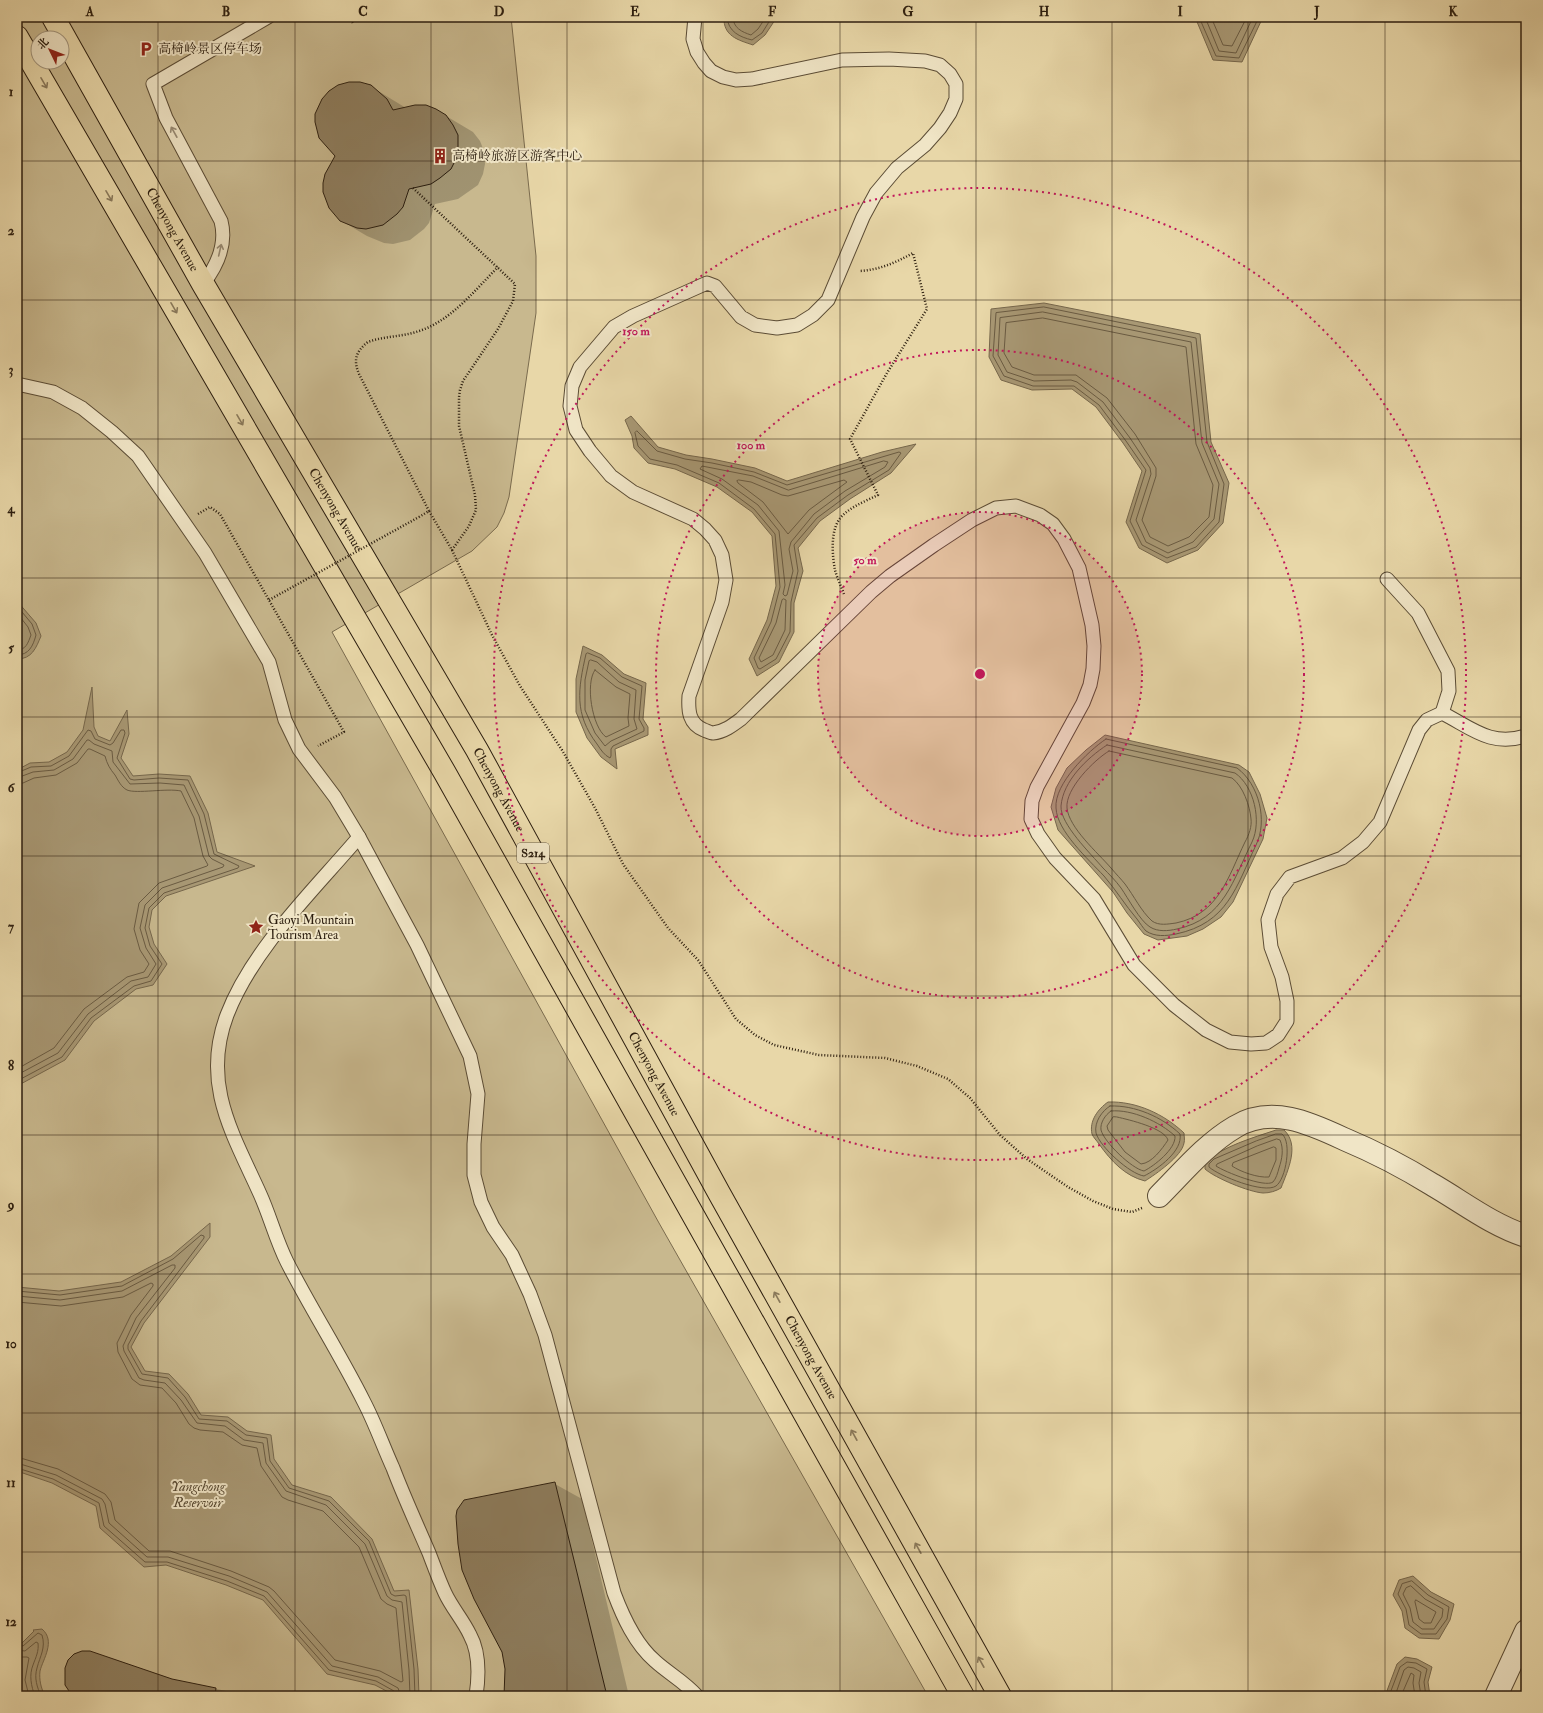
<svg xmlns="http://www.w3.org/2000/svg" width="1543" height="1713" font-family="'IM FELL Double Pica','Noto Serif SC',serif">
  <rect width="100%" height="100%" fill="#e8d7a8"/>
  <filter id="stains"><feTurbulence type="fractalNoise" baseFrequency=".005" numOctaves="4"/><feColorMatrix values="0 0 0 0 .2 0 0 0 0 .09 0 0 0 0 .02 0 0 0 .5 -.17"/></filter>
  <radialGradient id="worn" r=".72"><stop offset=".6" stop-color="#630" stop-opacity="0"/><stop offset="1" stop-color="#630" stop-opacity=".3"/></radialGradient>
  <path fill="#c8b88e" stroke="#7a6b4e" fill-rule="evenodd" d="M17,17H511L536,256V313L509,497L504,513L497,527L472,551L332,632L659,1223L928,1696H17ZM38,38H62V62H38Z"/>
  <g fill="#a89874" stroke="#76674c">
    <path d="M724,17H777L765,35L753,45C738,40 723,36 724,17Z"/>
    <path d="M1195,17H1263L1242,62L1213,60Z"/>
    <path d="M1044,303L1200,334L1211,442L1229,483L1223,523L1198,550L1167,563L1139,548L1126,522L1142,471L1123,443L1096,407L1072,389L1032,390L1001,380L989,357L991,309Z"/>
    <path d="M631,416L658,447L686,455L712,459L755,468L787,481L882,452L916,444L891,473L850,499L820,521L798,548L803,571L794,603V632L779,662L757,676L749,659L767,620L776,586L772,536L752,512L717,487L675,469L648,463L634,448L632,436L625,420Z"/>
    <path d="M17,601L36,623L41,636C36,648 32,659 17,659Z"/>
    <path d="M583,646L602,655L624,674L646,683L643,719L648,727V735L615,749L617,769L601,757L587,738L576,712V679Z"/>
    <path d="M92,687L94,727L98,736L110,741L127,710L129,734L121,758L133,776L159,774L190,776L208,813L217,852L255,866L166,896L152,910L149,927L154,944L167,964L153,985L136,989L94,1021L65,1060L17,1086V770L30,763L49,762L67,752L83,730Z"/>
    <path d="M1105,735L1239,765L1249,772L1260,794L1267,818L1263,839L1233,902L1221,917L1203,929L1187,936L1158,940L1144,934L1127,913L1113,892L1058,830L1051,807L1056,788L1067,768L1086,750Z"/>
    <path d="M1108,1102C1136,1101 1164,1114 1184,1133C1184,1136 1185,1140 1184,1143C1182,1156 1156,1174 1145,1181C1125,1176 1111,1161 1099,1144C1097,1141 1093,1137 1092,1134C1089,1121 1098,1109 1108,1102Z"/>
    <path d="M1276,1130H1284C1300,1145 1288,1170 1281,1188C1276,1191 1270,1193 1263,1193C1249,1192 1215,1178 1205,1169V1162C1224,1146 1252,1138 1276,1130Z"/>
    <path d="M210,1223V1237L144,1323L131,1347L145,1371L169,1374L188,1394L201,1415L228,1417L247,1431L271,1435L274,1459L292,1485L331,1497L372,1539L394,1591L409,1590L418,1669L419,1696H396L375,1685L327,1674L263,1600L226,1585L166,1565L144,1567L100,1528L96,1506L52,1483L17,1471V1287L59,1291L121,1282L171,1256Z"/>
    <path d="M1413,1576L1431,1592L1454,1604L1450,1620L1439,1639L1419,1638L1405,1628L1402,1611L1393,1595L1399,1580Z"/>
    <path d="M42,1629C56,1641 43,1659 40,1671C39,1680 41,1688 45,1696H17V1641L18,1639L22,1643L34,1631L33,1630Z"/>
    <path d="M1405,1657L1417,1659L1432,1667L1428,1682L1430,1696H1385L1397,1664Z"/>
  </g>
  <g fill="#0003">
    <path d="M370,86L406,108L436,110L473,132L480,141L484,151L485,164L483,174L478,185L458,199L435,204L429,223L424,229L410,240L393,244L384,243L367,236L340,220L334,214L326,200L324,183Z"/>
    <path d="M555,1484L582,1499L629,1696H503L505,1689L506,1669L465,1501Z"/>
    <path d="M172,1680L251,1696H77Z"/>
  </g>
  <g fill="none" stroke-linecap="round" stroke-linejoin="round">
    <g stroke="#6a5b42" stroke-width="1">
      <path d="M727,17C728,32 740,37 752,40L762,33L772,17"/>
      <path d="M733,17C733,28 742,32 751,35L758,29L766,17"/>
      <path d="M1199,17L1216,56L1239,58L1259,17"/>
      <path d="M1205,17L1219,51L1236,53L1253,17"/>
      <path d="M1211,17L1223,45L1232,46L1247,17"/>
      <path d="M1044,307L1196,338L1207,442L1224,484L1219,522L1196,547L1167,558L1142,545L1130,521L1146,470L1126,441L1099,405L1074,386H1033L1004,376L993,356L996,313Z"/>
      <path d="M1043,312L1191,342L1202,443L1219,484L1214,519L1193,542L1168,553L1146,542L1136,520L1151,474L1150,468L1130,438L1103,402L1077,382L1071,380L1034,381L1007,372L998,355L1000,318Z"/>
      <path d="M1043,318L1186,347L1196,444L1213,485L1209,517L1189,537L1168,546L1150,537L1142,520L1156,476V468L1135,434L1107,398L1076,375H1034L1012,367L1004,353L1006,323Z"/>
      <path d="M637,431L657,451L685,459L712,463L754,472L787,485L899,452L901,453L889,470L848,495L817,518L794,545L798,571L791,602L790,632L776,659L760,669L758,668L754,658L771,622L780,587L775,534L754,509L719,483L677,465L650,459L638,446L635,433Z"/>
      <path d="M884,461L888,462L885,467L845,491L814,514L791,542L789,549L793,571L787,595L785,596L783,594L785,585L779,531L758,505L722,479L700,469L702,466L753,476L788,490Z"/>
      <path d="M739,480L751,482L782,495L788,496L844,480L847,482L809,510L788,534L763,502L738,483L737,481Z"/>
      <path d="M784,599L786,600L785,630L773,655L761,662L759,658L776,623L782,600Z"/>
      <path d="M17,606L32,624L36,635C33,646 29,655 17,655"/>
      <path d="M17,613L28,627L31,635C28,643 26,650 17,650"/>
      <path d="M588,653L600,658L622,677L642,686L639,719L644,728V731L613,746L611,749V756L610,758C604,755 601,750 597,744C574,714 578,689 586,654Z"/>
      <path d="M591,660L597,662L619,682L636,690L634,719L637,729L611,741L605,746L595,733L585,710V680L589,661Z"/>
      <path d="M595,670L616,687L630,694L628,718L629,726L606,737C592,727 585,683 595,670Z"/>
      <path d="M1106,739L1237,768C1259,784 1268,821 1256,845C1236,887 1228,923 1176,934C1166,936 1155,937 1146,931C1143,928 1140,923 1137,919C1125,905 1116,890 1104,876C1088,859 1057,831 1056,808C1054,784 1088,751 1106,739Z"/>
      <path d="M1107,745L1235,773C1254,786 1262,821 1252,842C1233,880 1224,919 1177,929C1168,931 1158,932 1150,927C1140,921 1128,898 1121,888C1116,881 1109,874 1103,868C1091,854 1060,824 1061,806C1063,781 1087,758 1107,745Z"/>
      <path d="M1109,751L1232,778C1243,786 1250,806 1251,819C1252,826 1249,835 1245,842C1228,877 1219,914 1176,923C1168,924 1159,926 1152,921C1141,911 1134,896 1125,884C1121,879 1116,874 1111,868C1098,853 1069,828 1067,808C1065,789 1094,760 1109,751Z"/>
      <path d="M17,773L31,767L51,766L69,756L88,730L91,731L95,739L110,745L113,743L121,730H124L125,733L117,758L130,779L134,780L159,778L188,780L204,814L214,854L239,866L238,868L164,893L149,908L145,928L150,946L162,964L151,981L134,986L91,1018L62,1057L17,1081"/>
      <path d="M17,778L33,772L54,770L73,759L87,740H89L94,744L112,751L113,762L130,784L160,783L184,785L199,816L209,856L212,859L224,865L223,867L162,888L145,905L140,928L146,948L156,964L148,977L131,981L88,1014L58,1053L17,1075"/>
      <path d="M17,784L23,783L34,778L56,775L77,763L88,749H90L105,756C107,764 110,769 115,775C118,780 121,787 127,790C136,794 167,788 181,791L194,818L203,856L208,865L207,866L159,883L139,903L134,929L140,950L149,964L144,972L127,977L84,1009L54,1048L17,1069"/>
      <path d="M1110,1106C1135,1105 1162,1117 1180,1134C1183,1151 1158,1169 1144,1176C1130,1174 1100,1147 1096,1133C1094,1122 1102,1111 1110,1106Z"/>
      <path d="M1111,1111C1132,1109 1160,1122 1175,1136C1176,1149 1154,1166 1144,1171C1132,1169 1104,1142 1101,1130C1100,1123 1105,1115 1111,1111Z"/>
      <path d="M1117,1117C1130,1120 1164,1128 1168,1140C1162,1149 1152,1163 1141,1164L1125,1152L1108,1130L1107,1126L1113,1117Z"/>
      <path d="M1276,1134H1282C1292,1142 1286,1179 1276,1186C1264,1194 1219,1176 1209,1167V1164L1214,1159L1256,1141Z"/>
      <path d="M1277,1139L1280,1140C1284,1149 1282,1159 1279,1168C1278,1172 1276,1179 1273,1182C1265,1188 1225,1172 1216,1166L1217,1164L1257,1146Z"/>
      <path d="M1274,1147L1276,1148V1160L1269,1177C1258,1178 1241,1172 1232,1166L1233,1163Z"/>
      <path d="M17,1291L60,1295L122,1286L173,1259L201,1235L204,1236V1238L141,1321L128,1345V1349L142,1374L168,1378L185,1397L199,1419L227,1421L246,1435L267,1438L270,1461L289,1488L329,1501L369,1541L391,1594L395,1596L404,1595L406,1596L414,1669L415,1696"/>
      <path d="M17,1296L60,1300L122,1291L172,1265H175V1268L136,1318L123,1346L124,1351L139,1378L144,1380L165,1383L181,1400L197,1423L225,1426L244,1440L263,1443L266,1463L286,1491L326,1505L365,1544L387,1596L392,1600L402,1602L409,1670L410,1696"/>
      <path d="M17,1302L61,1306L123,1297L151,1283L153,1284V1286L131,1315L117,1343L118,1352L132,1379L140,1385L162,1388L176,1403L189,1424L194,1428L200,1430L223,1432L242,1445L257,1448L261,1466L282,1497L288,1500L323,1511L359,1547L381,1599L387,1604L396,1608L403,1681L401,1682L380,1671L335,1660L274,1591L269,1587L231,1571L170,1551H149L115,1520L111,1502L105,1494L58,1469L17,1457"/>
      <path d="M17,1463L56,1475L102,1499L105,1504L109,1523L147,1557H168L229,1576L267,1592L332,1666L378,1677L398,1688L401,1696"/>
      <path d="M17,1468L53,1479L99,1503L104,1526L145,1562H167L227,1581L264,1596L329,1670L376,1681L394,1691L396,1696"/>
      <path d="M1412,1581L1428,1595L1449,1607L1447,1619L1436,1634H1421L1409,1625L1406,1609L1398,1594L1402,1584Z"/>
      <path d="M1411,1586L1425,1599L1443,1609L1442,1617L1434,1629H1422L1413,1622L1410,1608L1403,1594L1406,1588Z"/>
      <path d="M1416,1600L1436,1612L1431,1623H1424L1419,1619L1415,1602Z"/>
      <path d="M17,1644L23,1646L38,1633L42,1635C46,1648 40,1656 37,1668C34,1678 37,1687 41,1696"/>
      <path d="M17,1650L25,1651L36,1642L38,1643C39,1651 36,1657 33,1665C29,1675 31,1686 35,1696"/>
      <path d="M17,1657H27L29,1658L25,1680L29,1696"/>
      <path d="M1389,1696L1400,1667L1407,1662L1416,1663L1427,1669L1424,1682L1426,1696"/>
      <path d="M1395,1696L1404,1670L1408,1667L1414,1668L1421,1672L1419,1683L1421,1696"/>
      <path d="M1401,1696L1411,1673L1414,1675L1413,1683L1415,1696"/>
    </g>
  </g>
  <g fill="#8e7e5f" stroke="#2c1e0f">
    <path d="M349,82H360L371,85L387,99L393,110L415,105H426L436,109L446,115L453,125L458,135V148L456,159L451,169L440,178L431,184L409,189L403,207L397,214L383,225L366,229L357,228L340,221L329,208L323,192V183L325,174L335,156L319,138L315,122V114L322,99L329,91L338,85Z"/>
    <path d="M555,1482L607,1696H504L505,1669L502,1652L474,1599L462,1570L458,1544L456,1516L457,1510L464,1500Z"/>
    <path d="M82,1651H90L172,1679L216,1688L215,1696H74L69,1691L65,1685V1668L68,1660L74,1654Z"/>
  </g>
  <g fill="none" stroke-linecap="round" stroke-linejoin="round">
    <g stroke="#5b4c35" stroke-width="15">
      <g id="service">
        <path d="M695,17L693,39L697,52L704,63L711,71L723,77L736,80L752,79L842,60L889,59L925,61L940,65L950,74L956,84V99L950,113L940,128L925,145L897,168L876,193L863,217L828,300L813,315L797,325L777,328L755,325L741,317L715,286L707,283L633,316L614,327L580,367L572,386L570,406L576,430L590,451L611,476L633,492L693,519L705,529L715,540L722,555L726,580L722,602L689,696C688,711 689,724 704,730C707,731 711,733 713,733C724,732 733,725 741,719L871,592L890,576L934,545L972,520L996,508L1016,506L1040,515L1053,524L1064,539L1079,568L1092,625L1094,646L1093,669L1090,685L1083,703L1037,787L1032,801L1031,819L1038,834L1055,858L1094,899L1134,965L1174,1005L1206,1030L1230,1042L1251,1044L1266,1043L1278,1035L1287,1021V1001L1282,977L1271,947L1268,920L1277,894L1290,877L1342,858L1363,842L1380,822L1419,730L1427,720L1442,713C1472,728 1490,747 1526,736"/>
        <path d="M203,284C217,266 227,244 221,221L166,118L153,84L268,17"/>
        <path d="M17,384L53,392L82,408L112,432L138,456L205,553L269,662L285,720L299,749L335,797L359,837L417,945L470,1056L478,1094L474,1144V1175L481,1202L493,1227L512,1255L530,1294L545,1335L614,1593C623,1617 635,1644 655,1661C668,1673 685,1682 697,1696"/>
        <path d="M1387,579L1418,613L1448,671L1449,691L1442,713"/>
        <path d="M359,837C313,891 253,948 227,1015C201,1084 233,1134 260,1194C270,1216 276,1240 287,1262C311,1309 340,1354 364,1402C375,1423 383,1446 393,1468C404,1497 417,1525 429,1553C434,1566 439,1580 445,1593C452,1608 463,1620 470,1635C480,1653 479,1676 476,1696"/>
      </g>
    </g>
    <g stroke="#5b4c35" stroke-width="24">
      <g id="minor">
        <path d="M1159,1196C1182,1173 1206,1144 1235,1127C1271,1105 1310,1123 1344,1139C1375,1152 1404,1167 1433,1185C1464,1203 1492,1225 1526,1236"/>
        <path d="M1496,1696L1526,1631"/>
      </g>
    </g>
    <g stroke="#2c1e0f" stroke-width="24">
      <g id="trunk">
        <path id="s1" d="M53,17L203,284L477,750L719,1193L1000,1696"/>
        <path d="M17,37L445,773L963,1696"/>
      </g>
    </g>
    <g stroke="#2c1e0f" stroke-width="2.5" stroke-dasharray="1 2" stroke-linecap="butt">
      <path d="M349,17L353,23"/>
      <path d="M413,188L515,284L513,301L498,329L463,381L460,390L459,397V426L475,495L476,510L469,526L452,550L429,511L419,517"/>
      <path d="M429,511L359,374C353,360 356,351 368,342C384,336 402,337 419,331C451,321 475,290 498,267"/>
      <path d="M198,514L210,507L220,514L344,732L318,746"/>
      <path d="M452,550L492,635L520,686L562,750L595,808L623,864L668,928L698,960L736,1019L755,1035L774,1045L819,1055L885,1058L917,1066L948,1079L970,1098L1000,1135L1027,1159L1068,1187L1093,1201L1113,1209L1132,1212L1142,1208"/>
      <path d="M844,594C841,586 837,578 835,570C832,554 830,528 842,516C852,506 866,501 878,495L850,439L887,373L927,309L913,253C895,263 879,270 859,271"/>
      <path d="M17,1568L21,1577L17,1580"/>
    </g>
    <use href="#service" stroke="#f0e5c6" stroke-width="13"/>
    <use href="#minor" stroke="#f0e5c6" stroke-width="22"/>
    <use href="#trunk" stroke="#e8d7a8" stroke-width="22"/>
    <path stroke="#2c1e0f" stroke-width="2.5" stroke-dasharray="1 2" stroke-linecap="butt" d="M269,600L419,517"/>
  </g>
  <defs><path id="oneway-shaft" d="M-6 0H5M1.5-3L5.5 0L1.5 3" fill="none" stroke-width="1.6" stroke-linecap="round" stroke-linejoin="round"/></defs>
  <g stroke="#8a7a5c">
    <use href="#oneway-shaft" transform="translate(44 83) rotate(60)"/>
    <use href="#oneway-shaft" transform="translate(109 196) rotate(60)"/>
    <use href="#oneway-shaft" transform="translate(174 308) rotate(60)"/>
    <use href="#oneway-shaft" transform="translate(240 420) rotate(60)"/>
    <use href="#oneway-shaft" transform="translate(777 1297) rotate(-119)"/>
    <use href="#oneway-shaft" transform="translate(854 1435) rotate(-119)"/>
    <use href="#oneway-shaft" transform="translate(918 1548) rotate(-119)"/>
    <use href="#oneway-shaft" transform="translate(981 1662) rotate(-119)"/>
  </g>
  <g stroke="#988b74">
    <use href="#oneway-shaft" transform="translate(174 132) rotate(-119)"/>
    <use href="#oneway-shaft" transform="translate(220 250) rotate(-77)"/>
  </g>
  <path fill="none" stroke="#2c1e0f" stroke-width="1" stroke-opacity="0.55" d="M158,17V1696M295,17V1696M431,17V1696M567,17V1696M703,17V1696M840,17V1696M976,17V1696M1112,17V1696M1248,17V1696M1385,17V1696M17,161H1526M17,300H1526M17,439H1526M17,578H1526M17,717H1526M17,856H1526M17,996H1526M17,1135H1526M17,1274H1526M17,1413H1526M17,1552H1526"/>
  <circle cx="980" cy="674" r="162" fill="#c2185b" fill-opacity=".12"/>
  <g fill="none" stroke="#c2185b" stroke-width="2" stroke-dasharray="2 4">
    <circle cx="980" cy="674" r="162"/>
    <circle cx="980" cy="674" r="324"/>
    <circle cx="980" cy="674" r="486"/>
  </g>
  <defs>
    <g id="parking-bare" transform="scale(1.2)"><path d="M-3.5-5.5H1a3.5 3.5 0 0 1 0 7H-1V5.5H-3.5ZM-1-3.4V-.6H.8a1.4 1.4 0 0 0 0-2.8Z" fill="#8f2418" stroke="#f0e5c6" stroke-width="2.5" paint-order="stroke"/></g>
    <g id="building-bare" transform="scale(1.2)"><path d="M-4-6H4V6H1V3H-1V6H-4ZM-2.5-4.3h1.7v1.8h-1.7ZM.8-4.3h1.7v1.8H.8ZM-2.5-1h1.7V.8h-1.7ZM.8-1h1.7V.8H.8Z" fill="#8f2418" stroke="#f0e5c6" stroke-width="2.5" paint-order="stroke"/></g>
    <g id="sight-bare" transform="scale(1.2)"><path d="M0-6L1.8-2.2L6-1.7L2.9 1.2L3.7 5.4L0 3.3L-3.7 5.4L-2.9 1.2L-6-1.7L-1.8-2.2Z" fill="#8f2418" stroke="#f0e5c6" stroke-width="2.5" paint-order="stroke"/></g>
  </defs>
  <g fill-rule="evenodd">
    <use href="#parking-bare" x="146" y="49"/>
    <use href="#building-bare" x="440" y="156"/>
    <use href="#sight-bare" x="256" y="927"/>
  </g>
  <g text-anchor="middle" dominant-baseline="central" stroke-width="4" stroke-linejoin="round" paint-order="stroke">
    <rect fill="#f0e5c6" stroke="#675a46" stroke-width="1" x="517" y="843" width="32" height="20" rx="3"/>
    <g font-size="12" font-weight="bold" fill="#2c1e0f">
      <text x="533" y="853">S214</text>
    </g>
    <g font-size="13" fill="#2c1e0f" stroke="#f0e5c6" text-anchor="start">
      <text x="158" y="49">高椅岭景区停车场</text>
      <text x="452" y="156">高椅岭旅游区游客中心</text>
      <text x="268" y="920">Gaoyi Mountain<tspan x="268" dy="15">Tourism Area</tspan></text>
    </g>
    <g font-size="13" fill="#2c1e0f" stroke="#f0e5c6">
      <text stroke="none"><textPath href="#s1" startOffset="244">Chenyong Avenue</textPath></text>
      <text stroke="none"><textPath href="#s1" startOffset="568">Chenyong Avenue</textPath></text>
      <text stroke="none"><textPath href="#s1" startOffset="892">Chenyong Avenue</textPath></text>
      <text stroke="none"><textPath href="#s1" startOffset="1216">Chenyong Avenue</textPath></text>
      <text stroke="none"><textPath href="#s1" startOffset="1540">Chenyong Avenue</textPath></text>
    </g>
    <g font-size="14" font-style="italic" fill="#574932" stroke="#f0e5c6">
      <text x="198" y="1486">Yangchong<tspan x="198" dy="16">Reservoir</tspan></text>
    </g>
  </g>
  <circle cx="980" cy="674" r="6" fill="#c2185b" stroke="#f0e5c6" stroke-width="2"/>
  <g font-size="12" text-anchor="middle" font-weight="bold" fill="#c2185b" stroke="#f0e5c6" stroke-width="4" stroke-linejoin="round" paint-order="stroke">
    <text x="636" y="335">150 m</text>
    <text x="751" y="449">100 m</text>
    <text x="865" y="564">50 m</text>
  </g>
  <rect width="1543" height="1713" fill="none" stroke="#e8d7a8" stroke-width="44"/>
  <g transform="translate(50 50) rotate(313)"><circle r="19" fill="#f0e5c6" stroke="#a2957d"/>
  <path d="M0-3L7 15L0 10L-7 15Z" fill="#8f2418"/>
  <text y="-6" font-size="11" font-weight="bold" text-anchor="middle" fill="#2c1e0f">北</text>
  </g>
  <rect x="22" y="22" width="1499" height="1669" fill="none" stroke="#2c1e0f" stroke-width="1.5"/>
  <g font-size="13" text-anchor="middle" font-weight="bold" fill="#2c1e0f">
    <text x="90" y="16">A</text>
    <text x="226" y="16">B</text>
    <text x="363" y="16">C</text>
    <text x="499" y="16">D</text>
    <text x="635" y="16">E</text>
    <text x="772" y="16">F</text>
    <text x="908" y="16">G</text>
    <text x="1044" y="16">H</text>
    <text x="1180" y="16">I</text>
    <text x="1317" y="16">J</text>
    <text x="1453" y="16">K</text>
    <text x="11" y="96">1</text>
    <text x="11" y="235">2</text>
    <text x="11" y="374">3</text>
    <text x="11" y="513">4</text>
    <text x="11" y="652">5</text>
    <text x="11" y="792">6</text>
    <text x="11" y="931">7</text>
    <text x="11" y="1070">8</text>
    <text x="11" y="1209">9</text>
    <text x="11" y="1348">10</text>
    <text x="11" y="1487">11</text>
    <text x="11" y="1626">12</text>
  </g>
  <rect width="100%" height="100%" filter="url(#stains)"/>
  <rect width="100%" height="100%" fill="url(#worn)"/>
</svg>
